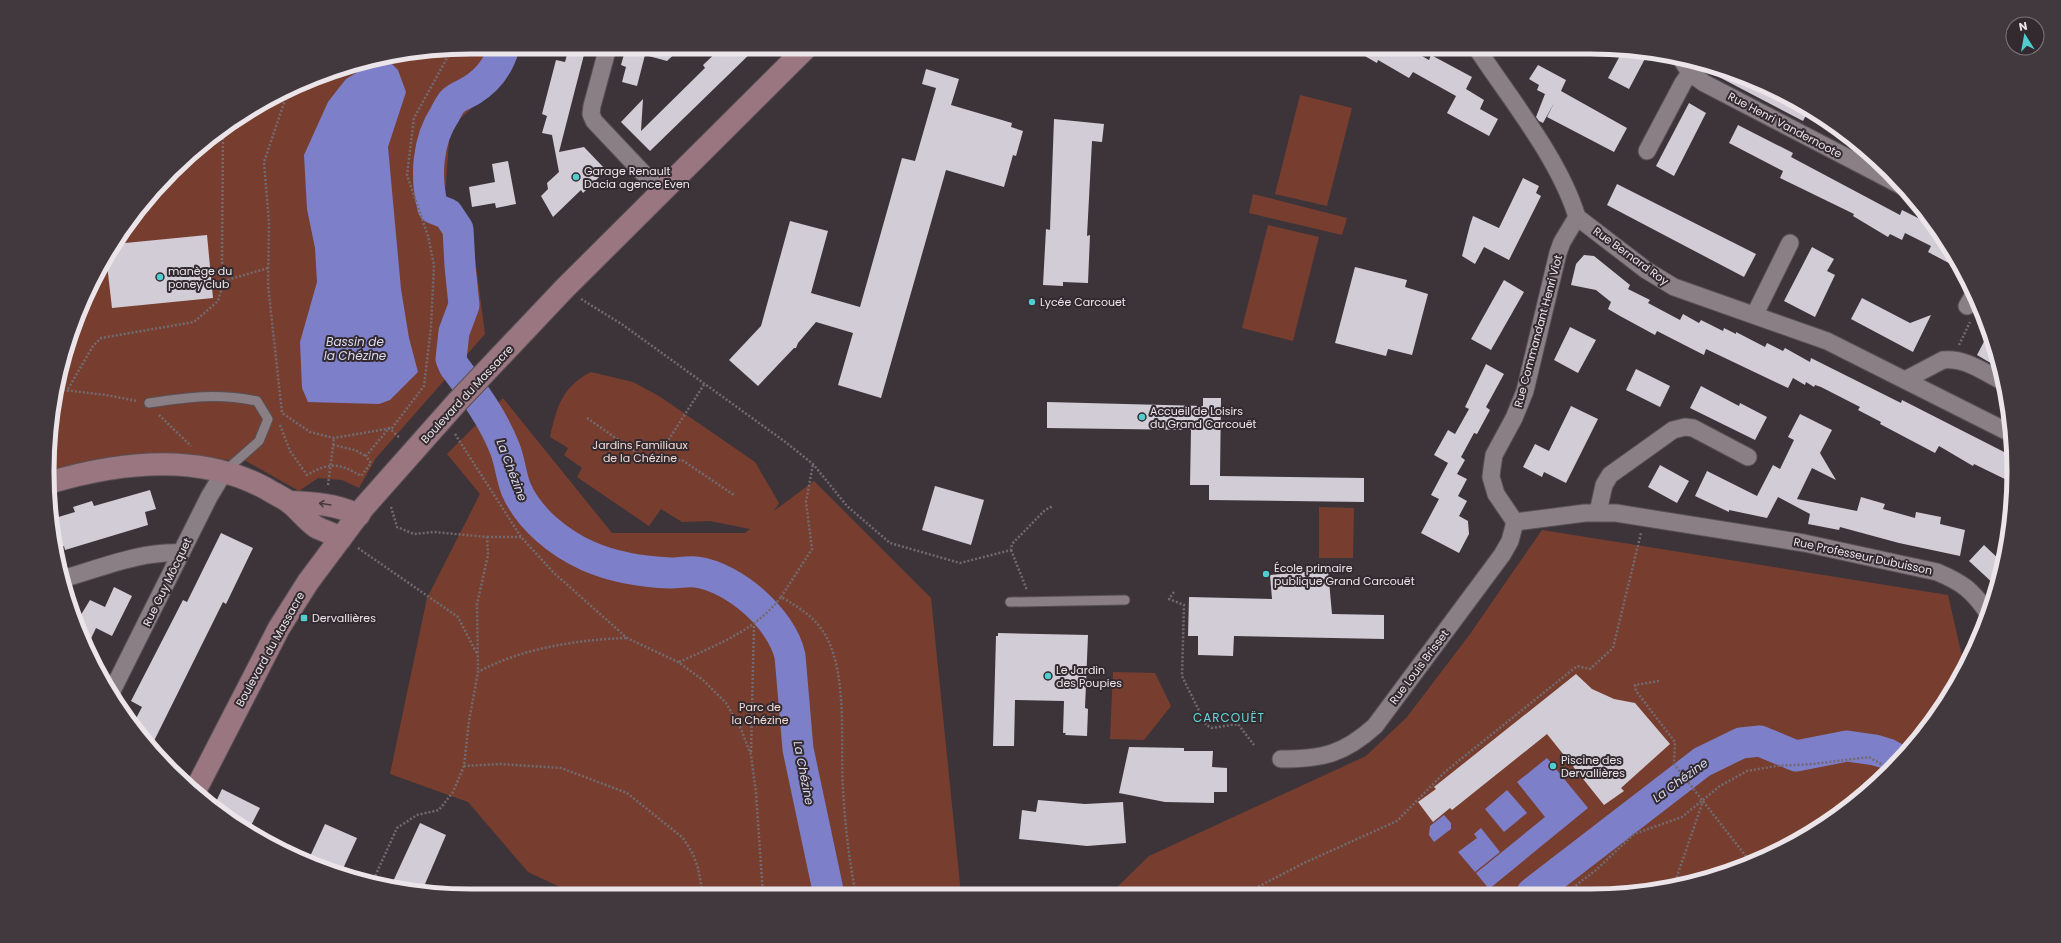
<svg xmlns="http://www.w3.org/2000/svg" width="2061" height="943" font-family="Poppins,sans-serif">
  <rect width="100%" height="100%" fill="#3d343a"/>
  <g fill="#773e2f">
    <path d="M471,47H514L507,76L450,128L445,195L471,227L485,334L376,458L359,488L342,480L318,478L299,491L246,461L147,455L47,471L55,389L70,335L104,259L152,192L192,152L259,104L335,70L389,55Z"/>
    <path d="M1300,95L1352,108L1327,206L1275,194Z"/>
    <path d="M1253,194L1347,218L1342,235L1249,213Z"/>
    <path d="M1268,225L1319,237L1293,341L1242,328Z"/>
    <path d="M591,372L633,382L659,396L755,462L779,503L774,511L814,481L931,598L961,894L579,896L528,872L468,802L390,774L427,598L480,494L447,454L503,398L612,533H745L750,529L710,521L682,522L661,509L649,526L577,477L582,468L564,455L568,448L550,437C557,406 562,387 591,372Z"/>
    <path d="M1319,507L1354,508L1353,558H1319Z"/>
    <path d="M1542,530L1948,595L1964,665L1926,730L1848,808L1752,864L1645,892L1110,894L1149,856L1366,756L1407,717L1470,634Z"/>
    <path d="M1113,672L1155,673L1171,706L1144,740L1110,739Z"/>
  </g>
  <g fill="#7e7fc9">
    <path d="M384,56L398,70L406,92L388,147L401,289L409,338L418,372L390,400L379,404L308,402L302,388L300,342L317,282L315,248L307,209L304,155L328,102L338,89L346,79L371,64L372,60Z"/>
    <path d="M1547,758L1588,808L1489,889L1476,873L1545,817L1517,782Z"/>
    <path d="M1507,790L1527,813L1504,832L1485,809Z"/>
    <path d="M1444,815L1451,823V829L1434,842L1429,835L1430,826Z"/>
    <path d="M1481,828L1500,852L1475,872L1458,852L1477,838L1474,834Z"/>
  </g>
  <g fill="none" stroke-linecap="round" stroke-linejoin="round">
    <g stroke="#7e7fc9" stroke-width="31">
      <path d="M504,47C499,65 488,80 472,90C466,94 458,96 453,101C450,104 447,110 445,114C427,141 425,177 433,208L448,214L458,229L460,266L464,305L454,332L451,359L454,366C474,393 493,418 505,449C510,462 511,476 516,489C529,519 559,543 588,556C613,567 645,572 671,573C679,573 687,571 696,572C734,577 782,619 790,656L798,749L829,895"/>
      <path d="M1532,893L1702,762L1741,743L1760,741L1796,756L1847,746L1875,750L1888,754L1897,759"/>
    </g>
  </g>
  <g fill="#d2ccd7">
    <path d="M569,47H586L559,152L584,147L606,170L583,193L581,190L553,217L541,196L548,189L547,183L559,172L552,135L542,133L547,116L542,114L556,60L565,62Z"/>
    <path d="M626,47H682L667,61L645,55L637,86L622,82L626,67L621,65Z"/>
    <path d="M722,47H757L650,151L621,122L643,99L641,131L705,68L703,65Z"/>
    <path d="M1349,47H1406L1429,60L1431,55L1472,77L1466,89L1484,100L1480,109L1498,119L1489,136L1447,113L1456,96L1413,72L1409,78L1378,60L1377,63Z"/>
    <path d="M1623,50L1648,53L1629,89L1608,78Z"/>
    <path d="M1538,65L1566,80L1561,91L1627,128L1614,152L1547,117L1554,103L1543,123L1539,121L1536,117L1545,94L1537,90L1539,85L1529,79Z"/>
    <path d="M926,69L959,79L951,105L1012,123L1011,127L1023,131L1016,156L1013,155L1004,187L946,170L881,398L838,385L853,333L816,322L798,343L796,348H794L758,386L729,360L761,326L790,221L828,231L811,293L860,307L902,158L915,161L936,88L922,84Z"/>
    <path d="M1719,69L1752,79L1809,110L1803,121L1717,76Z"/>
    <path d="M1689,103L1706,113L1674,176L1656,166Z"/>
    <path d="M1054,119L1104,124L1102,142L1092,141L1087,236L1090,235L1088,283L1063,282V286L1043,285L1046,229L1050,230Z"/>
    <path d="M1738,125L1793,153L1791,157L1900,215L1902,210L1936,227L1942,235L1960,269L1928,252L1931,246L1905,233L1902,240L1890,234L1888,237L1853,216L1854,214L1780,178L1783,171L1729,143Z"/>
    <path d="M508,161L516,204L496,208L495,203L472,207L469,187L495,182L492,164Z"/>
    <path d="M1523,178L1539,186L1536,193L1541,196L1509,260L1484,247L1475,264L1462,256L1470,225L1473,216L1499,228Z"/>
    <path d="M1617,184L1756,254L1744,277L1607,205Z"/>
    <path d="M207,235L213,298L112,308L106,256L115,244Z"/>
    <path d="M1812,247L1834,259L1827,271L1835,275L1815,317L1784,301Z"/>
    <path d="M1584,255L1594,256L1630,285L1628,289L1650,300L1648,303L1680,320L1683,314L1699,323L1701,320L1723,331L1724,328L1736,334V332L1765,347L1767,343L1783,351L1785,348L1810,362L1811,358L1901,403L1902,400L2012,456L2013,483L1974,464L1973,466L1939,446L1935,453L1880,424L1881,422L1858,410L1860,407L1821,387L1815,385L1814,387L1806,382L1805,385L1793,378L1788,388L1706,349L1704,355L1657,331L1655,335L1620,316L1608,309L1611,302L1596,290L1571,285L1576,264Z"/>
    <path d="M1355,267L1407,280L1405,287L1428,294L1412,355L1388,349L1386,356L1335,343Z"/>
    <path d="M1504,280L1524,292L1491,350L1471,339Z"/>
    <path d="M1862,298L1910,323L1931,315L1913,352L1851,319Z"/>
    <path d="M1570,327L1596,340L1578,373L1554,360Z"/>
    <path d="M1989,332L1994,349L1999,368L1977,355Z"/>
    <path d="M1486,364L1504,374L1486,407L1490,410L1477,434L1474,433L1461,457L1465,460L1457,474L1467,479L1458,496L1467,501L1459,516L1468,521L1469,534L1459,553L1421,533L1439,499L1431,495L1448,463L1434,455L1448,430L1455,434L1469,409L1465,407Z"/>
    <path d="M1636,369L1670,386L1660,407L1626,390Z"/>
    <path d="M1701,386L1739,406L1740,403L1767,417L1755,440L1690,408Z"/>
    <path d="M1203,398H1221L1220,476L1364,478V502L1209,500V485H1190L1191,430L1047,428V402L1203,406Z"/>
    <path d="M1571,406L1598,419L1566,483L1544,472L1542,477L1523,467L1535,444L1549,451Z"/>
    <path d="M1800,414L1832,430L1820,453L1836,480L1812,468L1797,499L1857,511L1861,497L1885,504L1883,509L1915,518L1916,512L1941,517L1940,524L1965,530L1960,556L1899,543L1840,527L1839,530L1808,524L1810,514L1778,497L1767,518L1729,510V512L1695,496L1707,471L1757,496L1773,465L1780,469L1794,440L1788,437Z"/>
    <path d="M1660,465L1689,481L1677,503L1648,487Z"/>
    <path d="M935,486L984,500L971,545L922,530Z"/>
    <path d="M150,490L156,509L145,512L148,525L65,550L64,546L55,549L53,533L59,532L55,518L75,512L73,507L92,501L94,506Z"/>
    <path d="M221,533L253,548L226,604L223,602L150,749L133,724L142,707L131,701L183,600L187,602Z"/>
    <path d="M1984,545L2003,563L1996,586L1969,561Z"/>
    <path d="M1328,570L1332,614L1384,615V639L1234,636L1233,656L1198,655V636H1188L1189,597L1272,599L1270,575Z"/>
    <path d="M114,587L132,596L112,636L96,628L87,647L76,623L90,600L105,607Z"/>
    <path d="M998,633L1088,635L1085,708L1088,709L1087,736L1065,735L1066,733H1063L1064,701L1015,700L1014,746H993L996,636H998Z"/>
    <path d="M1576,674L1592,689L1614,699L1635,703L1670,744L1621,788L1624,791L1604,805L1547,734L1452,810L1450,808L1433,822L1418,802L1436,789L1434,787Z"/>
    <path d="M1129,747L1184,748V751H1213L1212,767L1227,768V792H1214V803L1165,802L1119,793Z"/>
    <path d="M222,789L260,808L248,831L214,806Z"/>
    <path d="M1038,800L1085,804L1123,802L1126,843L1087,846L1019,839L1022,810L1036,812Z"/>
    <path d="M420,823L446,835L422,891L390,888Z"/>
    <path d="M325,824L357,838L341,873L307,863Z"/>
  </g>
  <g fill="none" stroke-linecap="round" stroke-linejoin="round">
    <g stroke="#585055" stroke-width="11">
      <g id="lane">
        <path d="M149,403C189,397 217,393 257,401L268,419L259,441L225,471"/>
        <path d="M1010,602L1125,600"/>
      </g>
    </g>
    <g stroke="#585055" stroke-width="19">
      <g id="street">
        <path d="M608,47L592,106L591,114L594,121L661,192"/>
        <path d="M1476,47C1510,99 1559,158 1577,217L1562,242L1558,253L1525,391L1514,418L1494,455L1492,468L1491,477L1496,494L1515,522L1585,513H1616L1804,543L1937,572C1963,583 1972,590 1988,613"/>
        <path d="M1680,57L1690,73L1704,83L1902,186"/>
        <path d="M1647,151L1683,83L1690,73"/>
        <path d="M1577,217L1646,270L1674,287L1827,341L2010,433"/>
        <path d="M1967,306L1974,294"/>
        <path d="M1755,314L1790,243"/>
        <path d="M1905,380L1943,360C1965,357 1985,373 2004,382"/>
        <path d="M1598,512L1604,485L1610,475L1673,430L1685,427L1693,428L1748,457"/>
        <path d="M62,579C101,568 140,551 181,553"/>
        <path d="M111,693L209,497L224,472"/>
        <path d="M1281,759C1323,759 1344,754 1375,726L1502,555L1510,541L1515,522"/>
      </g>
    </g>
    <g stroke="#585055" stroke-width="24">
      <g id="secondary">
        <path d="M48,483C118,462 198,452 265,488C273,493 282,497 289,502C299,510 306,520 316,527C324,531 333,534 341,538"/>
        <path d="M289,502C314,503 335,504 359,515"/>
        <path d="M194,793L279,628L308,582L364,507L458,401L564,289L807,47"/>
      </g>
    </g>
    <g stroke="#726a6f" stroke-width="2.5" stroke-dasharray="2 2" stroke-linecap="butt">
      <path d="M288,91L264,162L269,223L268,285L282,413L310,432L334,438L392,428L424,386L431,327L434,265L428,236L407,175L414,118L452,49"/>
      <path d="M223,130L222,260L224,281"/>
      <path d="M581,299L623,325L784,441L813,464L847,506L890,543L960,563L1011,550L1012,544L1045,510L1053,506"/>
      <path d="M1959,345L1970,322"/>
      <path d="M55,389L106,395L137,401"/>
      <path d="M68,389L93,346L101,338L194,322L218,301L224,281L268,268"/>
      <path d="M159,415L191,446"/>
      <path d="M587,418L646,459L682,460L734,495"/>
      <path d="M280,425L290,451L307,475C329,462 340,463 361,476L371,463L366,456L389,428L400,438"/>
      <path d="M455,434L521,537L554,573L627,638L678,662L703,680L726,703L741,729L751,755L756,793L763,895"/>
      <path d="M333,445L355,450L366,456"/>
      <path d="M663,458L662,450L705,383"/>
      <path d="M328,485L334,438"/>
      <path d="M391,507L397,527L414,534L434,532L487,537L488,555L477,604L478,672"/>
      <path d="M487,537H521"/>
      <path d="M358,548L458,617L477,654"/>
      <path d="M1011,550L1027,590"/>
      <path d="M1174,592L1169,599L1184,605L1182,676L1206,725L1212,728L1238,724L1254,745"/>
      <path d="M781,597L812,549L806,502L813,464"/>
      <path d="M626,638C576,640 522,648 478,672L469,721L464,766L500,764L561,768L627,793L683,838L693,854L698,868L703,895"/>
      <path d="M679,662C716,645 755,631 781,597C800,608 815,617 826,636C848,677 840,743 843,789C845,825 849,860 856,895"/>
      <path d="M1659,681L1635,685L1636,691L1675,742L1674,764L1752,864"/>
      <path d="M751,752L754,625"/>
      <path d="M372,883L397,828L417,815L439,810L453,792L464,766"/>
      <path d="M1674,885L1703,801"/>
      <path d="M1566,893L1596,870L1634,834L1682,817L1720,786L1747,771L1776,766L1813,764L1869,757L1888,768"/>
      <path d="M1244,894L1304,863L1397,821L1445,772L1461,759L1577,666L1590,669L1613,648L1641,533"/>
    </g>
    <use href="#lane" stroke="#897f85" stroke-width="9"/>
    <use href="#street" stroke="#897f85" stroke-width="17"/>
    <use href="#secondary" stroke="#9a7680" stroke-width="22"/>
  </g>
  <defs><path id="oneway-shaft" d="M-6 0H5M1.5-3L5.5 0L1.5 3" fill="none" stroke-width="1.6" stroke-linecap="round" stroke-linejoin="round"/></defs>
  <use stroke="#483940" href="#oneway-shaft" transform="translate(325 504) rotate(-171)"/>
  <g fill="#52cdcf" stroke="#332a30" stroke-width="1.5">
    <circle cx="576" cy="177" r="4"/>
    <circle cx="160" cy="277" r="4"/>
    <circle cx="1032" cy="302" r="4"/>
    <circle cx="1142" cy="417" r="4"/>
    <circle cx="1266" cy="574" r="4"/>
    <rect x="300" y="614" width="8" height="8" rx="2"/>
    <circle cx="1048" cy="676" r="4"/>
    <circle cx="1553" cy="766" r="4"/>
  </g>
  <g text-anchor="middle" dominant-baseline="central" stroke-width="4" stroke-linejoin="round" paint-order="stroke">
    <g font-size="11" fill="#ebe5e9" stroke="#332a30">
      <text transform="translate(1785 125) rotate(28)">Rue Henri Vandernoote</text>
      <text transform="translate(1631 256) rotate(36)">Rue Bernard Roy</text>
      <text transform="translate(1538 331) rotate(-75)">Rue Commandant Henri Viot</text>
      <text transform="translate(467 394) rotate(-47)">Boulevard du Massacre</text>
      <text transform="translate(1863 556) rotate(12)">Rue Professeur Dubuisson</text>
      <text transform="translate(167 582) rotate(-64)">Rue Guy Môcquet</text>
      <text transform="translate(270 649) rotate(-61)">Boulevard du Massacre</text>
      <text transform="translate(1419 667) rotate(-53)">Rue Louis Brisset</text>
    </g>
    <g font-size="11" fill="#ebe5e9" stroke="#332a30" text-anchor="start">
      <text x="584" y="171">Garage Renault<tspan x="584" dy="13">Dacia agence Even</tspan></text>
      <text x="168" y="271">manège du<tspan x="168" dy="13">poney club</tspan></text>
      <text x="1040" y="302">Lycée Carcouet</text>
      <text x="1150" y="411">Accueil de Loisirs<tspan x="1150" dy="13">du Grand Carcouët</tspan></text>
      <text x="1274" y="568">École primaire<tspan x="1274" dy="13">publique Grand Carcouët</tspan></text>
      <text x="312" y="618">Dervallières</text>
      <text x="1056" y="670">Le Jardin<tspan x="1056" dy="13">des Poupies</tspan></text>
      <text x="1561" y="760">Piscine des<tspan x="1561" dy="13">Dervallières</tspan></text>
    </g>
    <g font-size="11" fill="#f2dad4" stroke="#332a30">
      <text x="640" y="445">Jardins Familiaux<tspan x="640" dy="13">de la Chézine</tspan></text>
      <text x="760" y="707">Parc de<tspan x="760" dy="13">la Chézine</tspan></text>
    </g>
    <g font-size="12" font-style="italic" fill="#d9dbf0" stroke="#332a30">
      <text x="355" y="341">Bassin de<tspan x="355" dy="14">la Chézine</tspan></text>
      <text transform="translate(512 470) rotate(69)">La Chézine</text>
      <text transform="translate(804 773) rotate(79)">La Chézine</text>
      <text transform="translate(1680 780) rotate(-36)">La Chézine</text>
    </g>
    <g font-size="12" letter-spacing="1" fill="#66d3d5" stroke="#332a30">
      <text x="1229" y="717">CARCOUËT</text>
    </g>
  </g>
  <path d="M0 0H2061V943H0ZM471 54H1590A417 417 0 0 1 2007 471V472A417 417 0 0 1 1590 889H471A417 417 0 0 1 54 472V471A417 417 0 0 1 471 54Z" fill="#42393f" fill-rule="evenodd"/>
  <path fill="none" stroke="#ebe5e9" stroke-width="5" d="M471 54H1590A417 417 0 0 1 2007 471V472A417 417 0 0 1 1590 889H471A417 417 0 0 1 54 472V471A417 417 0 0 1 471 54Z"/>
  <g transform="translate(2025 36) rotate(349)"><circle r="19" fill="#332a30" stroke="#7d757a"/>
  <path d="M0-3L7 15L0 10L-7 15Z" fill="#52cdcf"/>
  <text y="-6" font-size="11" font-weight="bold" text-anchor="middle" fill="#ebe5e9">N</text>
  </g>
</svg>
